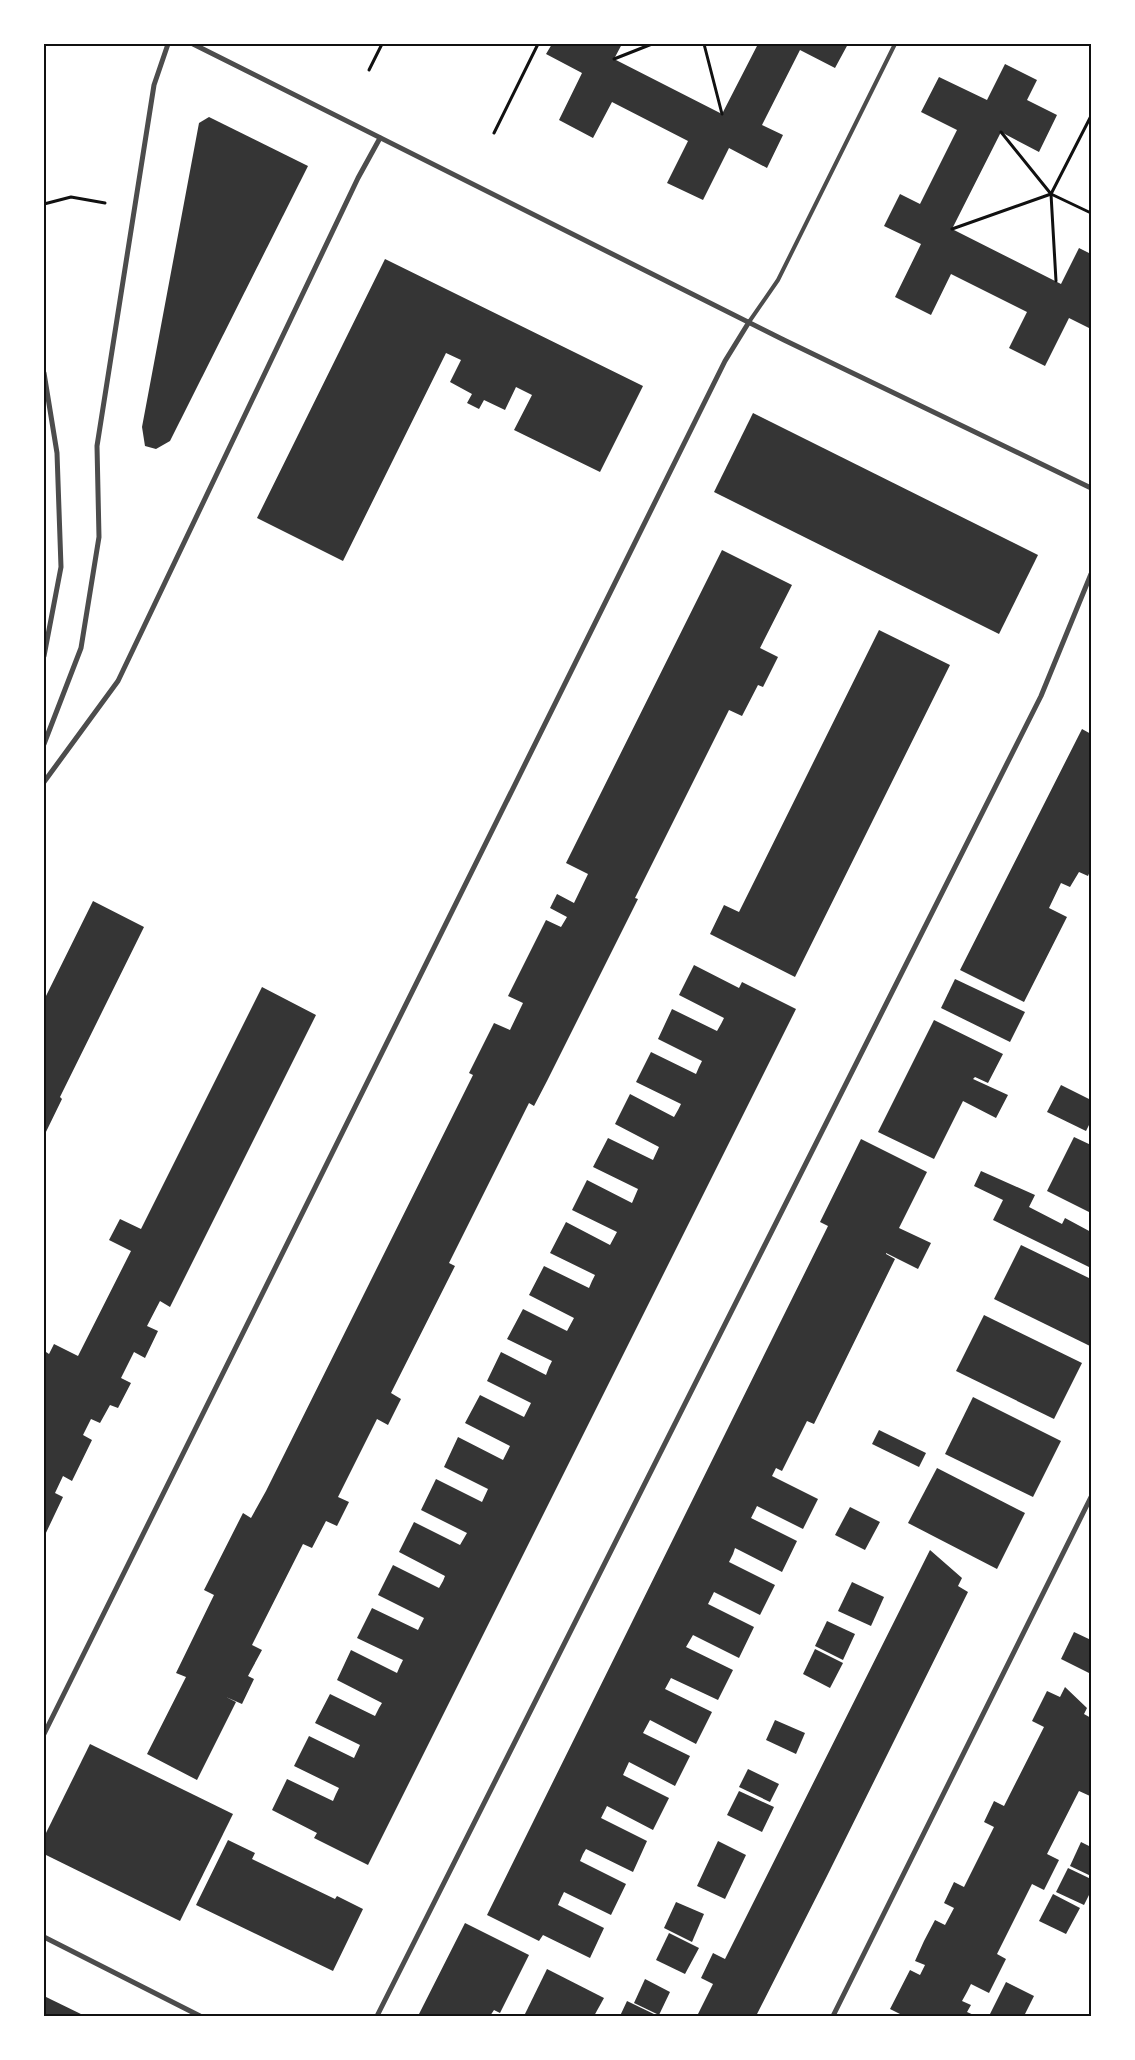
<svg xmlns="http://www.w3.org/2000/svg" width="1135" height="2060" font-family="Manrope,sans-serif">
  <rect width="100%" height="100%" fill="#fff"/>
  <g fill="#353535">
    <path d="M552,44H622L614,59L722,114L758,44H848L835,68L800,50L762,125L783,135L767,168L729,148L703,200L667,183L688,141L612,102L593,138L559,120L582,73L546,54Z"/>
    <path d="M1005,64L1037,80L1027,100L1057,115L1039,152L1001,132L952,229L1061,284L1079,248L1091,254V329L1069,318L1045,366L1009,348L1027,312L951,274L931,315L895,297L921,244L884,226L900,194L920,204L957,130L921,112L939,77L987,100Z"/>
    <path d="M209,117L308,166L170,441L156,449L145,446L142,427L199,123Z"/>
    <path d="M385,259L643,386L600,472L514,430L532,395L516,387L505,410L484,400L479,409L467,403L472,394L450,382L461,360L446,353L343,561L257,518Z"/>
    <path d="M753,413L1038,555L999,634L714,492Z"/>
    <path d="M722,550L792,585L760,648L778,657L763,687L758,685L742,716L729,710L635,898L638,899L547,1081L534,1106L529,1103L449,1263L455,1266L391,1393L401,1399L388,1425L377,1419L338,1497L349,1502L337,1526L326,1521L312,1548L303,1544L252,1645L262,1650L248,1676L254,1679L242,1704L226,1697L236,1702L197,1780L147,1754L186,1677L176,1673L214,1595L204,1590L243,1513L251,1518L266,1491L473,1075L469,1073L494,1023L510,1030L523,1003L508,996L546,920L561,927L567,917L550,908L557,894L574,903L588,874L566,863Z"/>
    <path d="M879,630L950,665L795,977L710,934L724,905L739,912Z"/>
    <path d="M1082,729L1091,734V869L1088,876L1079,872L1070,887L1061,883L1049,908L1067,917L1024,1002L960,970Z"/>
    <path d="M93,901L144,927L60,1097L62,1099L44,1136V1000Z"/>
    <path d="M694,965L739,988L742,982L796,1009L368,1865L314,1838L317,1833L272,1810L287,1779L333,1801L336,1794L339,1788L294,1766L309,1736L354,1758L360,1745L315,1723L330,1694L375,1716L379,1708L382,1703L337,1680L351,1650L397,1673L400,1666L403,1660L357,1638L372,1608L418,1630L424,1618L378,1595L393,1565L439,1588L443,1581L445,1576L399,1552L414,1522L460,1545L467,1533L421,1510L436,1479L482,1502L488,1489L444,1467L458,1437L503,1460L510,1446L465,1423L480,1395L524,1417L531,1403L487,1381L501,1352L546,1375L549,1367L552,1361L507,1339L523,1309L567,1331L574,1318L529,1295L544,1266L589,1288L592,1281L595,1275L550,1253L566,1222L610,1245L617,1232L572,1210L587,1180L632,1203L638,1189L593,1167L608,1138L653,1160L659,1147L615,1124L630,1094L674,1117L678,1110L681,1104L636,1082L651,1052L696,1074L699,1067L702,1061L658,1039L672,1009L717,1031L721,1024L724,1018L679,995Z"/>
    <path d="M955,979L1025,1012L1010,1042L941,1008Z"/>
    <path d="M262,987L316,1015L170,1307L160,1301L147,1326L158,1331L145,1358L134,1352L121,1378L131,1383L118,1408L110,1405L100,1423L91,1419L83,1435L92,1440L72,1481L63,1476L55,1493L63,1497L44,1537V1356L46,1352L49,1354L54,1344L78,1356L131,1251L109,1240L120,1219L141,1229Z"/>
    <path d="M934,1020L1003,1054L988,1083L975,1077L973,1079L1008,1095L996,1118L963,1101L934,1159L878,1132Z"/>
    <path d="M1061,1085L1091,1100V1121L1086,1131L1047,1112Z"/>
    <path d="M1074,1137L1091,1145V1213L1047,1191Z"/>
    <path d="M861,1139L927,1172L899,1228L931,1243L918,1269L886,1253V1254L895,1259L814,1424L807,1421L782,1471L776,1468L772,1476L818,1499L803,1529L757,1506L751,1518L797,1541L782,1572L735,1548L733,1554L729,1562L775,1585L760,1615L714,1592L708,1604L754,1627L739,1658L693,1635L686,1647L733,1670L718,1700L671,1678L665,1689L712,1712L696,1744L650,1720L643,1733L690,1756L675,1786L629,1762L623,1775L669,1798L653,1830L607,1806L601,1818L647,1841L633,1872L586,1849L583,1854L580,1861L626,1884L611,1915L564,1892L561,1898L558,1905L604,1928L590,1958L543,1935L539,1941L487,1915L828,1226L820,1222Z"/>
    <path d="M981,1171L1035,1195L1029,1207L1062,1224L1065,1218L1091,1232V1268L993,1220L1003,1200L974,1186Z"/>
    <path d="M1021,1245L1091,1279L1090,1346L994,1299Z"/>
    <path d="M984,1315L1082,1363L1054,1419L956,1371Z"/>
    <path d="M973,1397L1061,1441L1033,1497L945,1454Z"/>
    <path d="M879,1430L926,1453L919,1467L872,1444Z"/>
    <path d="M937,1468L1025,1513L997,1569L908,1523Z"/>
    <path d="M850,1507L880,1522L865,1550L835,1535Z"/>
    <path d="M930,1550L962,1578L958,1586L968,1592L827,1876L756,2016H697L713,1984L701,1978L713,1953L725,1959Z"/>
    <path d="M852,1582L884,1597L871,1626L838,1611Z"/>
    <path d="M827,1621L855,1634L843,1660L815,1646Z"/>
    <path d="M1074,1632L1091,1640V1674L1061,1659Z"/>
    <path d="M815,1649L843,1663L830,1688L803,1674Z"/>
    <path d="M1065,1687L1087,1708L1084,1714L1091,1718V1793L1090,1796L1079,1791L1047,1854L1059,1860L1044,1890L1032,1884L997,1954L1006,1959L989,1993L971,1984L967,1992L962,2001L971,2005L967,2012L976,2016H899L900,2014L890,2009L910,1970L920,1975L925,1965L915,1961L924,1941L935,1920L945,1925L954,1908L944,1903L954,1882L964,1887L994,1827L984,1822L994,1801L1004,1806L1044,1727L1032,1721L1047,1691L1060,1697Z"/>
    <path d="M775,1720L805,1733L796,1754L766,1740Z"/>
    <path d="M90,1744L233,1814L180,1921L44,1854V1837Z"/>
    <path d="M748,1769L779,1784L770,1802L739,1787Z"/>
    <path d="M739,1791L774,1807L762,1832L727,1815Z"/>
    <path d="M228,1840L255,1853L252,1859L335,1899L337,1896L363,1909L333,1971L196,1905Z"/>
    <path d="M718,1841L746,1855L725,1899L697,1886Z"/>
    <path d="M1081,1842L1091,1847V1876L1070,1866Z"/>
    <path d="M1068,1868L1091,1879V1891L1084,1905L1056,1892Z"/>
    <path d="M1053,1894L1080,1908L1066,1934L1039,1921Z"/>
    <path d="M676,1902L704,1914L692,1942L664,1928Z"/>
    <path d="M465,1923L529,1955L500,2013L494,2010L490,2016H418Z"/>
    <path d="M669,1933L699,1948L685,1974L656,1960Z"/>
    <path d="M547,1969L604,1998L594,2016H524Z"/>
    <path d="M645,1979L670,1992L659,2015L634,2003Z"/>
    <path d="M1006,1982L1034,1996L1024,2016H989Z"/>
    <path d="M44,1996L85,2016H44Z"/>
    <path d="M627,2001L658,2016H620Z"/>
  </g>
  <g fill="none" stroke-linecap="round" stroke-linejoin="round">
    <g stroke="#111" stroke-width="3">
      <path d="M704,44L722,114"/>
      <path d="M614,59L652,44"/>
      <path d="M369,70L382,44"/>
      <path d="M1001,132L1051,194L1091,213"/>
      <path d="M494,133L538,44"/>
      <path d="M44,204L71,197L105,203"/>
      <path d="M952,229L1051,194"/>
      <path d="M1056,281L1051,194L1091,116"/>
    </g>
    <path stroke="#4c4c4c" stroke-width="4" d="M749,322L778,280L895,44"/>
    <g stroke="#4c4c4c" stroke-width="5">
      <path d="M193,44L784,340L1091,488"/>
      <path d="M44,373L57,453L61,567L44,656"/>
      <path d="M44,744L81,648L99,537L97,446L154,85L168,44"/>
      <path d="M44,782L118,681L358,178L380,138"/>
      <path d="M44,1734L725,361L749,322"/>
      <path d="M44,1937L200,2016"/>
      <path d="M377,2016L1041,696L1091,574"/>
      <path d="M833,2016L1091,1497"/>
    </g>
  </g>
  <rect width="1135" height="2060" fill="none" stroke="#ffffff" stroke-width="90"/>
  <rect x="45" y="45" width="1045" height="1970" fill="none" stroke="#111" stroke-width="2"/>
</svg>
